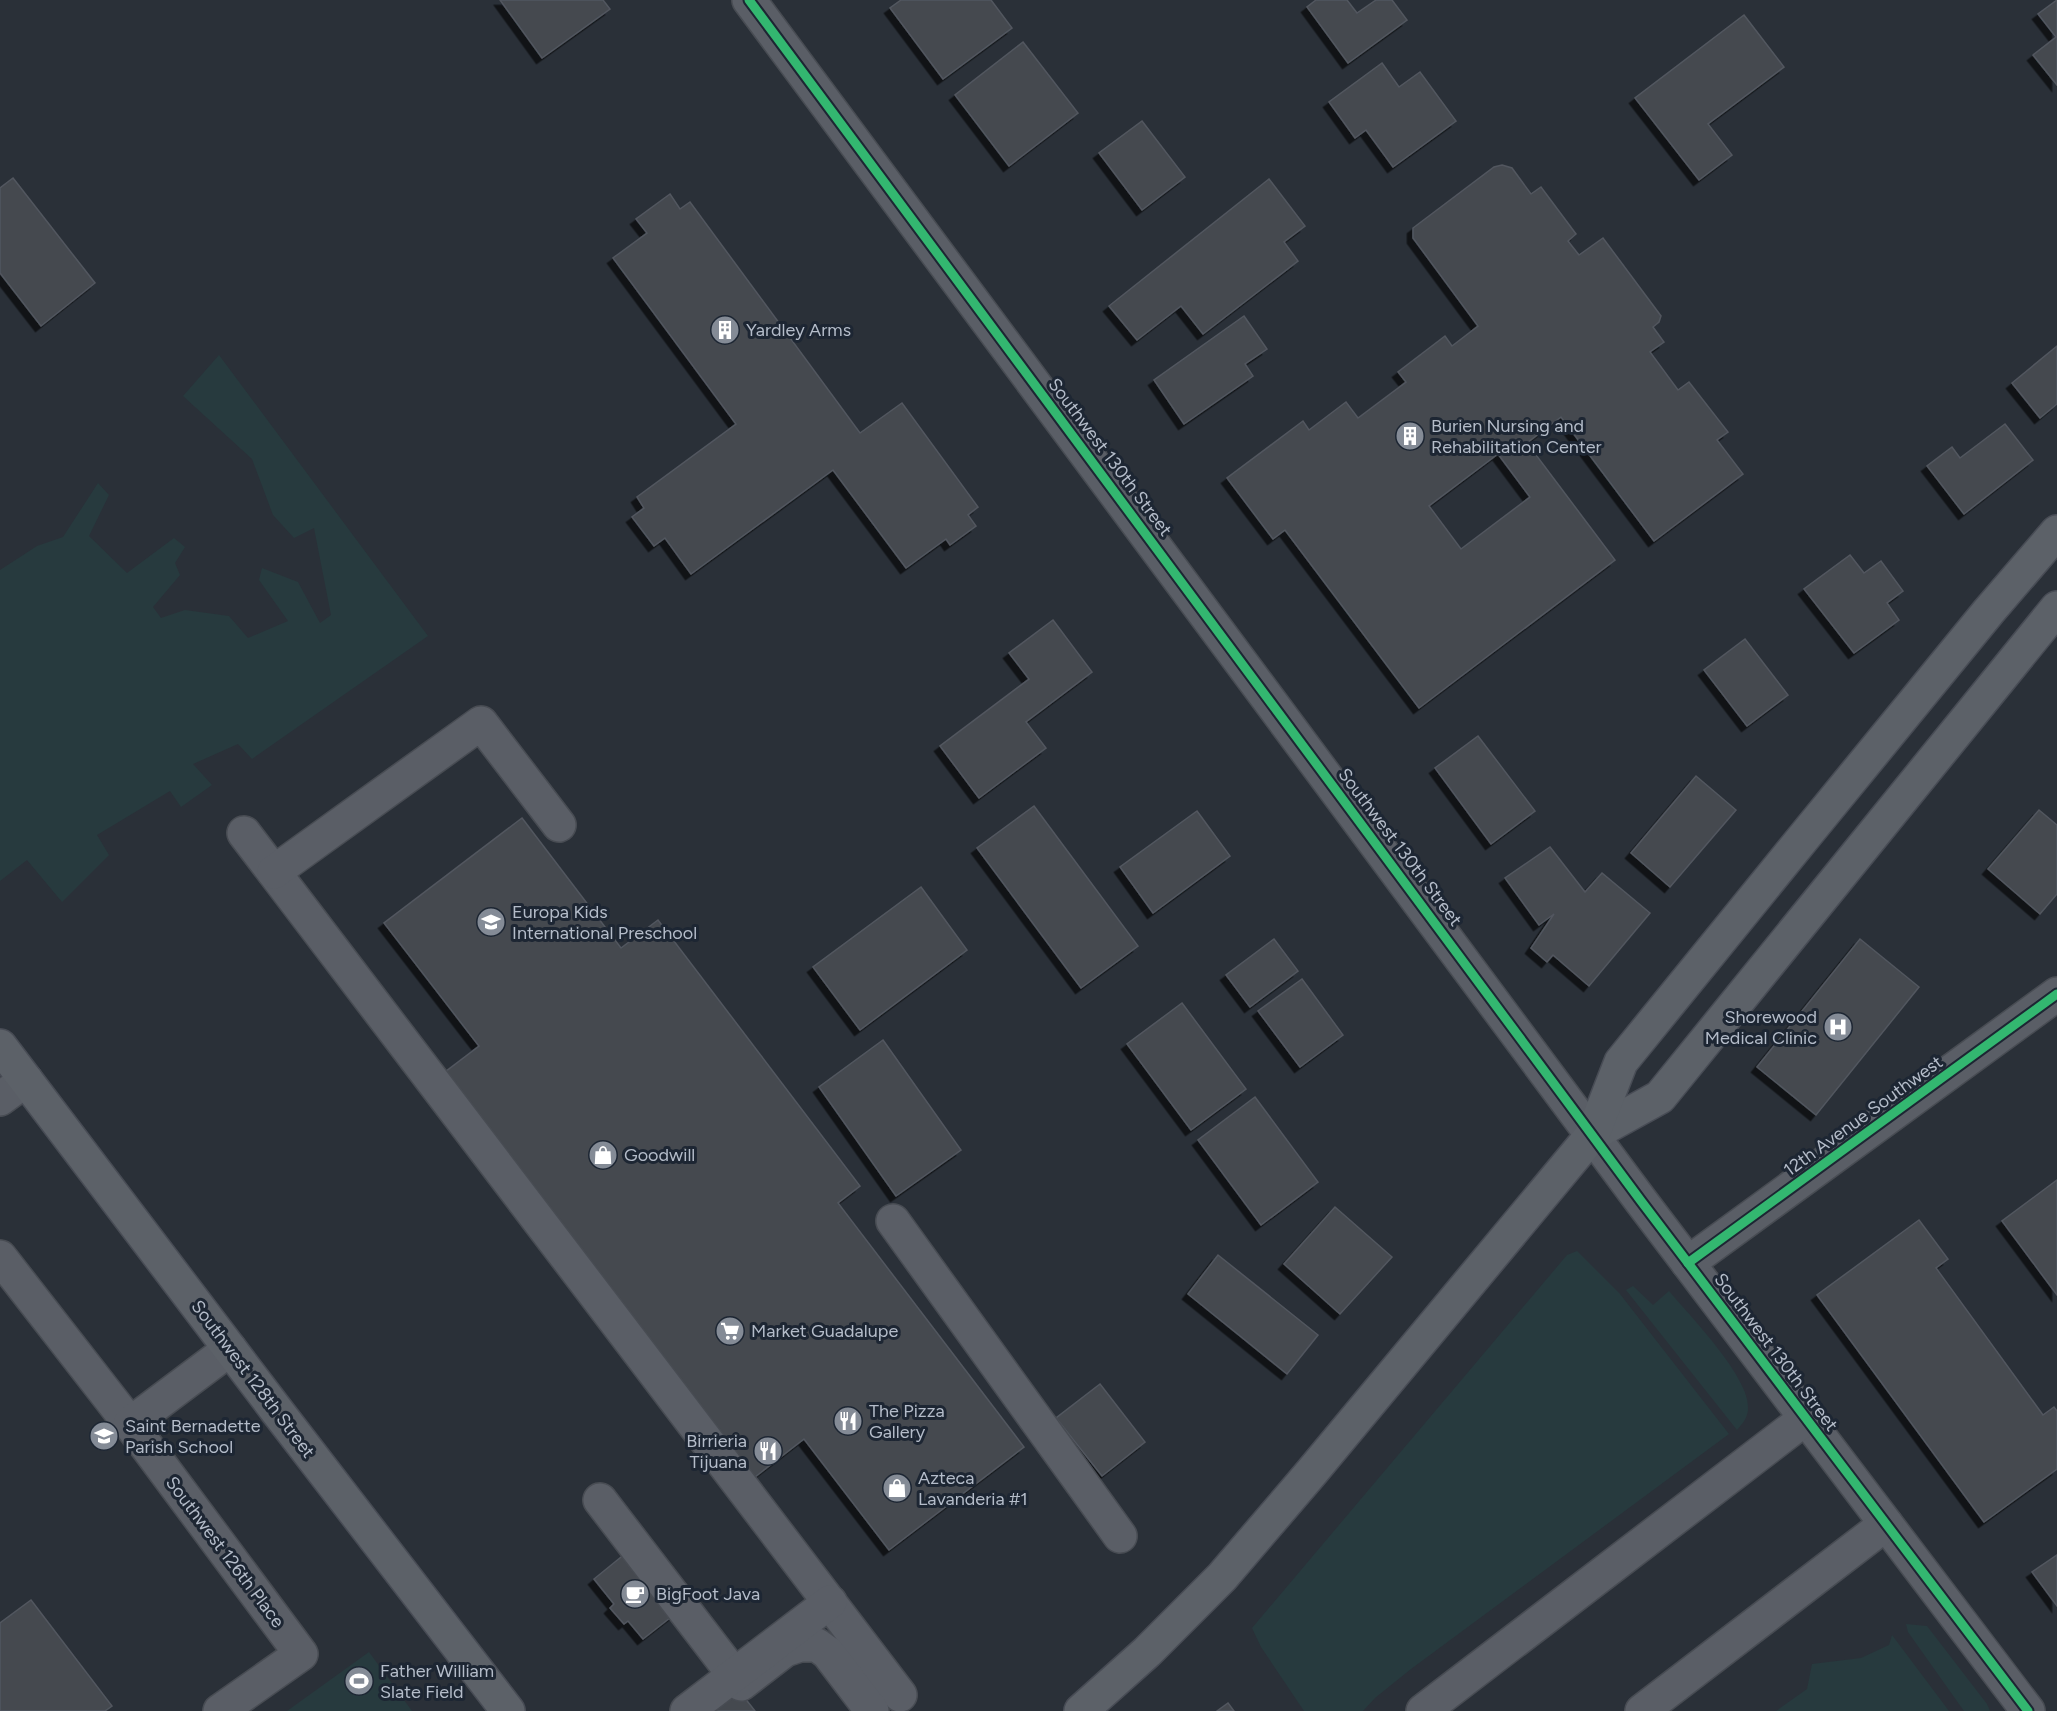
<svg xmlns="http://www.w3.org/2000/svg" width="2057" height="1711" font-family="Figtree,sans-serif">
  <defs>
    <filter id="shadow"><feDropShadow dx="-5.5" dy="5.5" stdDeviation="0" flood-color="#0009"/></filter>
  </defs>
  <rect width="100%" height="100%" fill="#2a3038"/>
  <g fill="#273a3e">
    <path d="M219,355L428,636L252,759L238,744L193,764L212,785L181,807L170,791L97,835L109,855L62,902L27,860L0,881V570L37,546L63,537L98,483L109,495L89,536L127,573L174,538L185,547L175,563L180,575L153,607L161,618L185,610L229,616L248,638L288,621L259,580L262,568L298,582L320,623L331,615L314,528L294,538L273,515L252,459L183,396Z"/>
    <path d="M1577,1251L1620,1294L1729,1434L1411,1669L1375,1698L1363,1711H1304L1261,1647L1252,1628L1567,1255Z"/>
    <path d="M1633,1286L1653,1305L1669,1291C1689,1315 1752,1379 1748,1410C1747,1419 1742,1424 1737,1430L1626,1290Z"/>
    <path d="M1906,1624L1927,1626L1987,1704L1990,1711H1964L1908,1632Z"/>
    <path d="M1892,1635L1949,1711H1776L1807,1689L1812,1664L1861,1658L1889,1645Z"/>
    <path d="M369,1652L412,1711H287Z"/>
  </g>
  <g fill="#444950" stroke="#52575f" stroke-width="1.5" fill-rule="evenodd" filter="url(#shadow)">
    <path d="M500,0H603L610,9L542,58Z"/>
    <path d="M901,0H991L1012,28L943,79L890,8Z"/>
    <path d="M1316,0H1347L1357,13L1376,0H1392L1407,20L1348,63L1307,7Z"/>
    <path d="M2057,0V85L2033,55L2056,37L2038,14Z"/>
    <path d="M1744,15L1784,67L1708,124L1732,155L1699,180L1635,98Z"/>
    <path d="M1023,42L1078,113L1009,166L955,95Z"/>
    <path d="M1382,63L1399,87L1420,72L1456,121L1393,167L1366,130L1355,138L1329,102Z"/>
    <path d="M1142,121L1185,177L1142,210L1099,153Z"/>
    <path d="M1502,165L1512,168L1531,194L1541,187L1576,234L1568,241L1579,255L1603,238L1661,316L1659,322L1653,327L1664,342L1650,352L1678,390L1689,382L1728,432L1717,440L1743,474L1654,541L1561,417L1527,443L1615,560L1419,708L1285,530L1273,539L1227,478L1303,421L1309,430L1346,402L1358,418L1406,382L1398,372L1445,336L1452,346L1478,326L1413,238V228L1494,167ZM1498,454L1530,497L1461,549L1429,506Z"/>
    <path d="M13,178L95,283L41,326L0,273V188Z"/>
    <path d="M1269,179L1305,226L1284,242L1298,261L1203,334L1181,306L1137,340L1109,306Z"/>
    <path d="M670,194L680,209L690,202L860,433L902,403L978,507L968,515L976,526L950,545L946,539L906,568L833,470L691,574L665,538L654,546L632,517L644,508L637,497L736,424L613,258L647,233L636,219Z"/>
    <path d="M1244,316L1267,349L1245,364L1253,376L1184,424L1154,380Z"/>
    <path d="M2057,346V404L2040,418L2012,383Z"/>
    <path d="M2005,424L2033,460L1964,514L1927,466L1952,447L1960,458Z"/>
    <path d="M1850,555L1864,573L1881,561L1903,591L1887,603L1899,620L1854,653L1804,589Z"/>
    <path d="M1053,620L1092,672L1026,722L1046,748L979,798L940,746L1029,679L1009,653Z"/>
    <path d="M1745,639L1788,695L1747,726L1704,670Z"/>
    <path d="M1478,736L1535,811L1491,844L1435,768Z"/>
    <path d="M1696,776L1736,810L1670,887L1631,853Z"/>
    <path d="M1034,806L1138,946L1081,988L977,848Z"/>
    <path d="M2039,810L2057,825V894L2040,914L1988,869Z"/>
    <path d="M1197,811L1230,856L1153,913L1120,867Z"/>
    <path d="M522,818L621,948L658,920L860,1186L838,1203L1024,1447L889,1550L804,1439L755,1477L445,1072L479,1046L384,923Z"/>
    <path d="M1550,847L1585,892L1602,873L1650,913L1589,986L1553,955L1547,962L1531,948L1554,914L1539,925L1505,878Z"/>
    <path d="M921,887L967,950L860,1030L813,967Z"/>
    <path d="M1274,939L1298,971L1250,1007L1226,975Z"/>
    <path d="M1860,939L1919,987L1816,1115L1757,1067Z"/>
    <path d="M1302,979L1343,1035L1300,1067L1258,1011Z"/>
    <path d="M1182,1003L1246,1089L1191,1130L1127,1044Z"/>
    <path d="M883,1040L961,1150L896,1196L819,1087Z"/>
    <path d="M1255,1097L1318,1182L1261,1225L1198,1140Z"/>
    <path d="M2057,1180V1295L2002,1221Z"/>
    <path d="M1335,1207L1392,1257L1340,1314L1284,1264Z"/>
    <path d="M1919,1220L1948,1259L1936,1268L2043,1415L2054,1407L2057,1411V1469L1984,1522L1817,1295Z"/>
    <path d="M1218,1255L1318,1335L1287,1374L1188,1294Z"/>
    <path d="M1100,1384L1145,1442L1102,1476L1056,1418Z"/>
    <path d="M626,1553L675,1614L643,1639L628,1621L624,1624L610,1608L614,1604L594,1579Z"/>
    <path d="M2057,1555V1606L2032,1572Z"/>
    <path d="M31,1600L112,1706L105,1711H0V1623Z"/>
    <path d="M737,1688L755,1711H708Z"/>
    <path d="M1228,1703L1234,1711H1217Z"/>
  </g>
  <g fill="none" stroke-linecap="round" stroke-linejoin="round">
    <g stroke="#484c53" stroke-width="36">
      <g id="minor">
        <path d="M749,0L1641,1201L2028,1711"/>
        <path d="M244,833L900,1695"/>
        <path d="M274,872L481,723L559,825"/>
        <path d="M0,1099L26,1080"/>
        <path d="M893,1221L1120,1536"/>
        <path d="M0,1257L130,1424L301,1654L220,1711"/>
        <path d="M1688,1263L2057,994"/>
        <path d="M130,1424L230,1349"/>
        <path d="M600,1500L741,1684L785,1650L800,1645H817L828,1653L872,1711"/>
        <path d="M687,1711L830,1602"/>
        <path d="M1423,1711L1806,1418"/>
        <path d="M1642,1711L1886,1524"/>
      </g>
    </g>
    <g stroke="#484c55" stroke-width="36">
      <g id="major">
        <path d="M0,1046L277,1411L508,1711"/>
        <path d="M1593,1134L1660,1097L2057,608"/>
        <path d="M1081,1711L1147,1652L1222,1577L1311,1473L1593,1134L1621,1062L1804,837L1989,611L2057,532"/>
      </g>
    </g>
    <use href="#minor" stroke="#5a5e66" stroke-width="33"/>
    <use href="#major" stroke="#5c6168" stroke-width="33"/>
    <g stroke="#1d2633" stroke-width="13">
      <g id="cycleway">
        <path d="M749,0L1641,1201L2028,1711"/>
        <path d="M1688,1263L2057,994"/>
      </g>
    </g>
    <use href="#cycleway" stroke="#33b770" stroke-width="9"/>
  </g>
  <defs>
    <g id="building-disc" transform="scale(1.5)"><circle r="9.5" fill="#848b96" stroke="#1d2633"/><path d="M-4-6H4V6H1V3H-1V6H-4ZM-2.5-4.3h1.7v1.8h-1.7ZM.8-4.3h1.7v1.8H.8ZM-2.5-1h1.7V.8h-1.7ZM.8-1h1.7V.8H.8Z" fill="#fff"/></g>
    <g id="school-disc" transform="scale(1.5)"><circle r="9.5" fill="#848b96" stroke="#1d2633"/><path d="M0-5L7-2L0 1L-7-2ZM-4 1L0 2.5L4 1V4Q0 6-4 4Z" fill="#fff"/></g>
    <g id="hospital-disc" transform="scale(1.5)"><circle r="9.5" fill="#848b96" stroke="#1d2633"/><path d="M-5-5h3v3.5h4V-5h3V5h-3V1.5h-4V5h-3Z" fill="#fff"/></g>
    <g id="shop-disc" transform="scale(1.5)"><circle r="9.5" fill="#848b96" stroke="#1d2633"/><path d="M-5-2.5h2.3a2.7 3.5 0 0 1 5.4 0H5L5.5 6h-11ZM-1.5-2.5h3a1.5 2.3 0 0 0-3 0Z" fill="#fff"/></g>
    <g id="supermarket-disc" transform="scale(1.5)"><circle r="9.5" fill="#848b96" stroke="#1d2633"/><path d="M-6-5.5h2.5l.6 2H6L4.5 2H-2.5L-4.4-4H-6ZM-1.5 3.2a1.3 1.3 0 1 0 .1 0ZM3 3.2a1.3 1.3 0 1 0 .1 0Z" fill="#fff"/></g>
    <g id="restaurant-disc" transform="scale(1.5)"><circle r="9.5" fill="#848b96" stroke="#1d2633"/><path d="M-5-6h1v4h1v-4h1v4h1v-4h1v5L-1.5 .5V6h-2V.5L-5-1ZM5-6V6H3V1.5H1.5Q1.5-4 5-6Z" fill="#fff"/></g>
    <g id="cafe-disc" transform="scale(1.5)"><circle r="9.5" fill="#848b96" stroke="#1d2633"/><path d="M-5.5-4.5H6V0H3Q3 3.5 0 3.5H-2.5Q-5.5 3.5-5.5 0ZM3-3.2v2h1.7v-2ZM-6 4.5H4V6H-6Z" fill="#fff"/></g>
    <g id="stadium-disc" transform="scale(1.5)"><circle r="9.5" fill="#848b96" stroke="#1d2633"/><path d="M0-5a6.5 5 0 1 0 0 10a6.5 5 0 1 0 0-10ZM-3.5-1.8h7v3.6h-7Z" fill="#fff"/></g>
  </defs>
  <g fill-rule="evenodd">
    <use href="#building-disc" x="725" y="330"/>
    <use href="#building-disc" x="1410" y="436"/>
    <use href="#school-disc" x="491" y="922"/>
    <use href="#hospital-disc" x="1838" y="1027"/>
    <use href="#shop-disc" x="603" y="1155"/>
    <use href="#supermarket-disc" x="730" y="1331"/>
    <use href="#restaurant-disc" x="848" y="1421"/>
    <use href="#school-disc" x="104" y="1436"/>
    <use href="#restaurant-disc" x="768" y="1451"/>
    <use href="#shop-disc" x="897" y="1488"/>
    <use href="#cafe-disc" x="635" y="1594"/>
    <use href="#stadium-disc" x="359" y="1681"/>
  </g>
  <g text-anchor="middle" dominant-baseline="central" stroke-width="6" stroke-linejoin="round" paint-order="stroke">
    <g font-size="18" fill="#b4bcc9" stroke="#1d2633" text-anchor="start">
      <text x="746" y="330">Yardley Arms</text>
      <text x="1431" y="426">Burien Nursing and<tspan x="1431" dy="21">Rehabilitation Center</tspan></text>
      <text x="512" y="912">Europa Kids<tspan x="512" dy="21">International Preschool</tspan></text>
      <text x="1817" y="1017" text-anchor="end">Shorewood<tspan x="1817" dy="21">Medical Clinic</tspan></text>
      <text x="624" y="1155">Goodwill</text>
      <text x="751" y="1331">Market Guadalupe</text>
      <text x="869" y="1411">The Pizza<tspan x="869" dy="21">Gallery</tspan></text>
      <text x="125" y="1426">Saint Bernadette<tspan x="125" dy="21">Parish School</tspan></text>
      <text x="747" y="1441" text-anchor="end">Birrieria<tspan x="747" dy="21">Tijuana</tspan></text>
      <text x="918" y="1478">Azteca<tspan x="918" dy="21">Lavanderia #1</tspan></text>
      <text x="656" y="1594">BigFoot Java</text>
      <text x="380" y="1671">Father William<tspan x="380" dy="21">Slate Field</tspan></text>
    </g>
    <g font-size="18" fill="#b4bcc9" stroke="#1d2633">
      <text transform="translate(1110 457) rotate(53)">Southwest 130th Street</text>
      <text transform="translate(1400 847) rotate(53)">Southwest 130th Street</text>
      <text transform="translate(1863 1116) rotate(-36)">12th Avenue Southwest</text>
      <text transform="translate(1776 1352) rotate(53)">Southwest 130th Street</text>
      <text transform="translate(253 1379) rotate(53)">Southwest 128th Street</text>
      <text transform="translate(225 1552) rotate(53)">Southwest 126th Place</text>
    </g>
  </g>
</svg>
